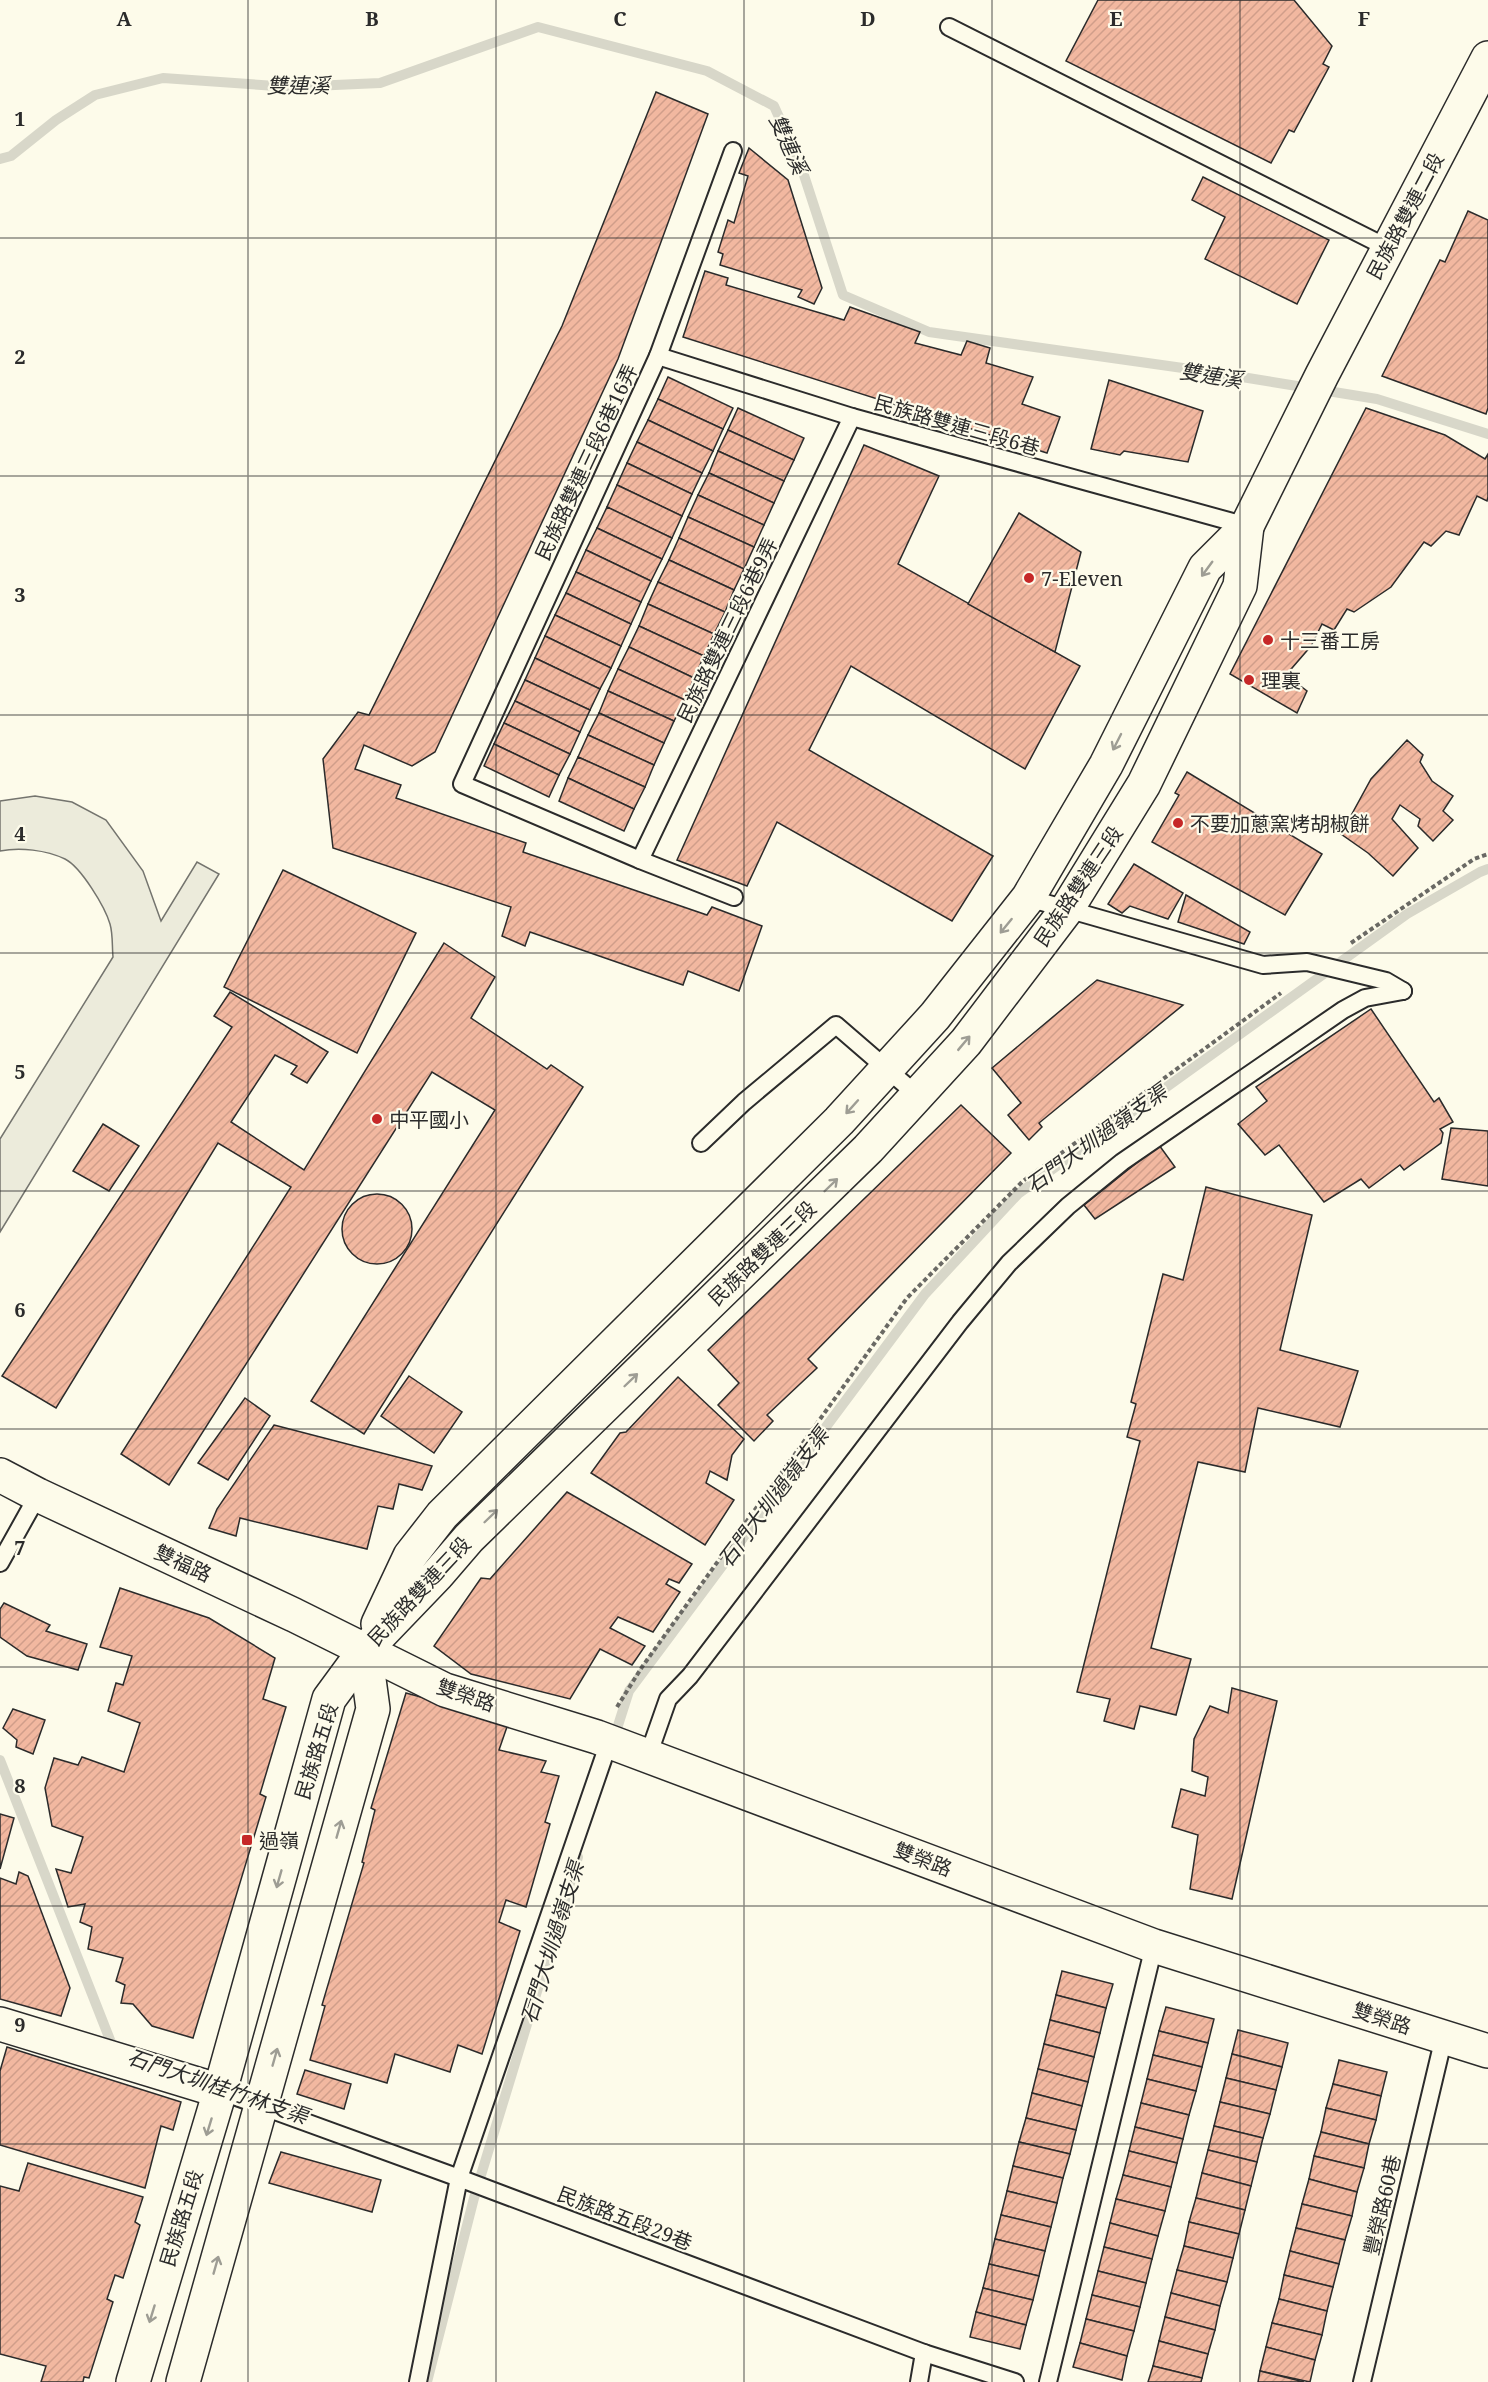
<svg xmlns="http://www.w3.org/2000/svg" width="1488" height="2382" font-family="'Noto Serif','Noto Sans TC',serif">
  <defs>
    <pattern id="building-hatch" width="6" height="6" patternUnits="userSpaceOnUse" patternTransform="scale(1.5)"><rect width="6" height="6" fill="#f2b8a0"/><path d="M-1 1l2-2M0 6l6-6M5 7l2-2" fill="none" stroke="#d09e8a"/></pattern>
  </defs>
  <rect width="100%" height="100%" fill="#fdfbea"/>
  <path fill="#ecebdb" stroke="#74746e" stroke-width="1.5" d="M35,796L72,802L106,820L143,871L161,921L197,862L219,874L0,1232V1139L113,957C112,947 113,934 110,924C105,907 81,867 65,859C46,850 20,847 0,851V801Z"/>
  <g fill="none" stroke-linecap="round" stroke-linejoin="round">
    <g stroke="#d8d7c9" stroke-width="10">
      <path d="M0,159L11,156L56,120L95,95L163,78L290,87L380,83L538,27L707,71L774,106L801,166L843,295L929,332L1211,372L1377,399L1488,434"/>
      <path d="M614,1738L629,1691L925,1294L1018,1194L1407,914L1480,872L1488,869"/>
      <path d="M0,1760L114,2050L117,2051"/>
      <path d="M427,2382L474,2198L578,1857"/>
    </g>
  </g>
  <g fill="url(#building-hatch)" stroke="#2b2b2b" stroke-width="1.5">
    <path d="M1098,0H1294L1332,46L1323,64L1329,67L1294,132L1289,130L1271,163L1066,61Z"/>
    <path d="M656,92L708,114L618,359L435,752L412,766L364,745L355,769L401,785L396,798L526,843L523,852L707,915L712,907L762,926L739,991L688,971L683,985L530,932L525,946L502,936L511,907L333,848L323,759L358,712L369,715L562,326Z"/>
    <path d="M749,148L788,180L822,288L814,304L798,297L802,290L720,265L723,254L718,252L728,220L734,223L748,176L739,173Z"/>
    <path d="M1203,177L1329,240L1297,304L1205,259L1225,217L1192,200Z"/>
    <path d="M1468,211L1488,220V408L1486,414L1382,376L1440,260L1445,262Z"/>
    <path d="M705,271L728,278L726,285L844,320L850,307L920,332L915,343L961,355L967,341L990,348L986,363L1033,377L1022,404L1060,417L1047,453L683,337Z"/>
    <path d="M668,377L733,408L723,429L658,399Z"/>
    <path d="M1109,380L1203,411L1188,462L1124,451L1120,455L1091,449Z"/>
    <path d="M658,399L723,429L713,451L648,420Z"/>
    <path d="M738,408L804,438L794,460L728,430Z"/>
    <path d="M1366,408L1445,435L1485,459L1488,454V497L1487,501L1477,496L1459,535L1446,531L1431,546L1424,542L1391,587L1354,612L1347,609L1334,630L1322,624L1311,646L1286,675L1307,691L1297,713L1230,674Z"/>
    <path d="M648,420L713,451L702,473L637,442Z"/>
    <path d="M728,430L794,460L784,481L718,451Z"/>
    <path d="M637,442L702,473L692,494L627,463Z"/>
    <path d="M864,445L939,476L898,564L1080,666L1025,769L851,666L809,750L993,856L952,921L777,822L747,886L677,860Z"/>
    <path d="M718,451L784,481L774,503L709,473Z"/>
    <path d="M627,463L692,494L682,516L617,485Z"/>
    <path d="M709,473L774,503L764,525L698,495Z"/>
    <path d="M617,485L682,516L672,538L607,507Z"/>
    <path d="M698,495L764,525L754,547L688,517Z"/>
    <path d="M607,507L672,538L662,559L597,528Z"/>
    <path d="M1019,513L1081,552L1055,652L968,604Z"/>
    <path d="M688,517L754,547L744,569L679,538Z"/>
    <path d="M597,528L662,559L651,581L586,550Z"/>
    <path d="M679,538L744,569L734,590L669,560Z"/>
    <path d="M586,550L651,581L641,602L576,572Z"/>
    <path d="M669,560L734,590L725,612L658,582Z"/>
    <path d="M576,572L641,602L631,624L566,593Z"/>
    <path d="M658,582L725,612L714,634L648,604Z"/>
    <path d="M566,593L631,624L621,646L555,615Z"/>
    <path d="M648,604L714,634L704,656L639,626Z"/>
    <path d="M555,615L621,646L611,668L545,636Z"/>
    <path d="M639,626L704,656L694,678L629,647Z"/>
    <path d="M545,636L611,668L600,689L535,658Z"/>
    <path d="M629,647L694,678L685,700L618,669Z"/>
    <path d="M535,658L600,689L590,710L525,680Z"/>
    <path d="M618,669L685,700L674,721L608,691Z"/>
    <path d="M525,680L590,710L580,732L515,701Z"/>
    <path d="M608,691L674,721L664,743L599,713Z"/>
    <path d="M515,701L580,732L570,754L504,723Z"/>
    <path d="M599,713L664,743L654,765L588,735Z"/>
    <path d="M504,723L570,754L559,775L494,744Z"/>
    <path d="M588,735L654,765L645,787L578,757Z"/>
    <path d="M1407,740L1423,755L1420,762L1432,781L1453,796L1443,811L1453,820L1433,841L1418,826L1420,819L1400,805L1392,819L1418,848L1393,876L1368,853L1341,834L1371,779Z"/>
    <path d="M494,744L559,775L549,797L484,766Z"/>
    <path d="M578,757L645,787L634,809L568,778Z"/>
    <path d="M1187,772L1322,854L1285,915L1152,842L1179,795L1175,793Z"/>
    <path d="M568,778L634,809L624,831L559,801Z"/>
    <path d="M1134,864L1183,893L1168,919L1130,906L1122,913L1108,904Z"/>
    <path d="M283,870L416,933L357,1053L224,987Z"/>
    <path d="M1186,895L1250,932L1244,944L1178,922Z"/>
    <path d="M444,943L495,977L471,1018L547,1069L551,1065L583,1087L364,1434L311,1401L495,1110L432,1072L169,1485L121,1454L291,1187L218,1143L56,1408L2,1376L232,1027L214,1016L230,992L328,1052L307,1083L291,1074L297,1066L275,1055L231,1122L304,1170Z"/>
    <path d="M1097,980L1183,1005L1039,1123L1042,1127L1029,1140L1008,1115L1021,1103L992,1068Z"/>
    <path d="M1371,1009L1434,1102L1439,1098L1453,1122L1440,1129L1443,1133L1441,1143L1404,1170L1400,1165L1369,1188L1361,1179L1324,1202L1279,1145L1265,1155L1238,1124L1267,1101L1256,1087Z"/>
    <path d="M961,1105L1011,1153L808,1359L817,1368L767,1415L773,1421L754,1441L718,1405L739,1383L708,1350Z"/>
    <path d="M103,1124L139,1146L109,1191L73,1171Z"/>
    <path d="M1451,1128L1488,1131V1186L1442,1179Z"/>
    <path d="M1159,1145L1175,1167L1095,1219L1084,1205Z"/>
    <path d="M1206,1187L1312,1215L1280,1350L1358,1371L1340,1427L1258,1408L1245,1472L1198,1462L1151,1648L1191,1659L1176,1715L1140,1706L1134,1729L1104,1721L1110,1699L1077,1692L1140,1441L1127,1437L1136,1404L1131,1402L1163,1274L1183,1280Z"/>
    <circle cx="377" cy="1229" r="35"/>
    <path d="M409,1376L462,1412L434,1453L381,1416Z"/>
    <path d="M678,1377L744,1439L732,1455L727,1480L710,1471L706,1483L734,1500L705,1545L591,1473L620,1433L626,1432Z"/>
    <path d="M245,1398L270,1416L228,1480L198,1463Z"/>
    <path d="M274,1425L432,1466L422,1490L399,1484L393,1509L378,1506L367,1549L240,1518L236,1536L209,1528L217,1509Z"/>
    <path d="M567,1492L692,1564L679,1583L669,1579L666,1584L680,1592L653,1632L618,1617L610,1628L645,1646L632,1665L600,1649L570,1699L471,1674L434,1646L481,1578L490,1579Z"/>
    <path d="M120,1588L209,1618L275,1658L263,1699L286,1707L260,1794L266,1797L193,2038L152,2026L133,2004L121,2003L125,1985L116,1981L123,1958L88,1949L92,1927L80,1922L85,1904L68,1907L56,1869L71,1873L83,1837L52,1826L45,1788L54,1758L78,1765L82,1757L124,1772L140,1723L108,1711L116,1683L123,1685L132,1656L100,1647Z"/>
    <path d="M4,1603L50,1625L46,1631L87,1644L78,1670L27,1656L0,1637V1609Z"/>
    <path d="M1232,1688L1277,1701L1232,1899L1190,1889L1198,1835L1172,1827L1181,1789L1205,1796L1208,1777L1192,1771L1194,1739L1210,1706L1228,1713Z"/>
    <path d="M406,1693L509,1721L499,1750L546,1761L541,1772L559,1776L545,1822L550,1824L526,1907L506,1900L499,1922L520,1931L482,2054L458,2045L450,2072L395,2054L387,2083L310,2060L325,2006L322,2005L364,1863L362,1862L375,1810L371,1808Z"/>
    <path d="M13,1709L45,1720L33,1754L16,1747L17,1740L3,1728Z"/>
    <path d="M0,1814L14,1818L0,1869Z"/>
    <path d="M19,1872L28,1876L70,1988L61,2016L0,1999V1878L16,1884Z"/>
    <path d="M1062,1971L1113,1984L1106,2008L1056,1995Z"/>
    <path d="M1056,1995L1106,2008L1100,2033L1050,2020Z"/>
    <path d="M1166,2007L1214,2019L1208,2043L1159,2031Z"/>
    <path d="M1050,2020L1100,2033L1094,2057L1044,2044Z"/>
    <path d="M1238,2030L1288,2043L1282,2067L1232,2054Z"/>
    <path d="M1159,2031L1208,2043L1202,2067L1153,2055Z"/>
    <path d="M1044,2044L1094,2057L1088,2082L1038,2069Z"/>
    <path d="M7,2047L181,2102L173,2130L161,2126L145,2188L0,2145V2071Z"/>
    <path d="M1232,2054L1282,2067L1276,2090L1226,2078Z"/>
    <path d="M1153,2055L1202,2067L1196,2091L1147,2079Z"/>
    <path d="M1339,2060L1387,2072L1381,2096L1333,2084Z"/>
    <path d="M1038,2069L1088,2082L1082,2106L1032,2093Z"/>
    <path d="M305,2070L351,2084L344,2109L297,2094Z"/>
    <path d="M1226,2078L1276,2090L1270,2114L1220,2102Z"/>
    <path d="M1147,2079L1196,2091L1189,2115L1141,2103Z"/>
    <path d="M1333,2084L1381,2096L1376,2120L1326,2108Z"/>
    <path d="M1032,2093L1082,2106L1076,2130L1026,2118Z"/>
    <path d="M1220,2102L1270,2114L1263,2138L1214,2126Z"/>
    <path d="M1141,2103L1189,2115L1183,2139L1135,2127Z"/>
    <path d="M1326,2108L1376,2120L1369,2144L1321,2132Z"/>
    <path d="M1026,2118L1076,2130L1070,2154L1019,2142Z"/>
    <path d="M1214,2126L1263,2138L1257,2162L1208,2150Z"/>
    <path d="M1135,2127L1183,2139L1177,2163L1129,2151Z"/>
    <path d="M1321,2132L1369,2144L1364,2168L1314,2156Z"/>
    <path d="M1019,2142L1070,2154L1063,2178L1013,2166Z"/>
    <path d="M1208,2150L1257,2162L1251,2186L1202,2173Z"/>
    <path d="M1129,2151L1177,2163L1171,2187L1123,2175Z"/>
    <path d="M281,2152L381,2180L372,2212L269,2183Z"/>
    <path d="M1314,2156L1364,2168L1357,2192L1309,2179Z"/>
    <path d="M28,2163L143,2197L135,2222L140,2225L123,2278L115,2275L107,2299L113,2302L89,2378L84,2377L83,2382H41L46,2366L0,2354V2186L19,2191Z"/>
    <path d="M1013,2166L1063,2178L1057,2203L1007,2191Z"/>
    <path d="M1202,2173L1251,2186L1245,2210L1196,2198Z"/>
    <path d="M1123,2175L1171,2187L1165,2211L1116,2199Z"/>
    <path d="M1309,2179L1357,2192L1352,2216L1302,2204Z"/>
    <path d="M1007,2191L1057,2203L1051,2227L1001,2215Z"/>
    <path d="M1196,2198L1245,2210L1239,2234L1189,2222Z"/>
    <path d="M1116,2199L1165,2211L1158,2236L1110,2223Z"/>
    <path d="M1302,2204L1352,2216L1345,2240L1296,2228Z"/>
    <path d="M1001,2215L1051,2227L1045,2251L995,2239Z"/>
    <path d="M1189,2222L1239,2234L1233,2258L1184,2246Z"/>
    <path d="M1110,2223L1158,2236L1152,2259L1104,2247Z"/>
    <path d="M1296,2228L1345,2240L1339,2264L1290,2251Z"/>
    <path d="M995,2239L1045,2251L1039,2276L989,2264Z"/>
    <path d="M1184,2246L1233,2258L1227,2282L1177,2270Z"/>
    <path d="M1104,2247L1152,2259L1146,2283L1098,2271Z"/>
    <path d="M1290,2251L1339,2264L1333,2287L1284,2275Z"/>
    <path d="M989,2264L1039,2276L1033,2300L983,2288Z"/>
    <path d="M1177,2270L1227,2282L1220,2306L1171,2293Z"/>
    <path d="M1098,2271L1146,2283L1140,2307L1092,2295Z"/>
    <path d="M1284,2275L1333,2287L1327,2311L1279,2299Z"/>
    <path d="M983,2288L1033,2300L1026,2325L976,2312Z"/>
    <path d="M1171,2293L1220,2306L1215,2330L1165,2317Z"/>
    <path d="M1092,2295L1140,2307L1134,2331L1086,2319Z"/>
    <path d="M1279,2299L1327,2311L1322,2335L1272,2323Z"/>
    <path d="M976,2312L1026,2325L1020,2349L970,2337Z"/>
    <path d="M1165,2317L1215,2330L1208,2354L1159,2341Z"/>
    <path d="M1086,2319L1134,2331L1127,2356L1080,2343Z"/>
    <path d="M1272,2323L1322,2335L1315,2360L1266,2347Z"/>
    <path d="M1159,2341L1208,2354L1202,2378L1153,2366Z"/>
    <path d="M1080,2343L1127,2356L1122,2380L1073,2367Z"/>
    <path d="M1266,2347L1315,2360L1310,2382L1260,2371Z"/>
    <path d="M1153,2366L1202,2378L1201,2382H1148Z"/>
    <path d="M1260,2371L1304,2382H1258Z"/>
  </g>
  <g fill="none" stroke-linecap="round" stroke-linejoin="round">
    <g stroke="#2b2b2b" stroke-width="20">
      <g id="lane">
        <path d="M949,27L1388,248"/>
        <path d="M733,151L658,356L462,784L640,860L852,417"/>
        <path d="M658,356L852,417L1247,526"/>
        <path d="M640,860L734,897"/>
        <path d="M1028,898L1263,965L1307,962L1386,981L1403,991"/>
        <path d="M701,1143L744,1102L836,1025L917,1095"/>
        <path d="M0,1563L38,1495"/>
        <path d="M648,1756L668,1699L690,1676L960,1322L1009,1263L1068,1206L1122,1162L1343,1010L1365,998L1403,991"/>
        <path d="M220,2091L459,2178L924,2353L1015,2382"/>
        <path d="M418,2382L459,2178L609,1742"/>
        <path d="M919,2382L924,2353"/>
        <path d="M1048,2382L1154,1946"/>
        <path d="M1362,2382L1444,2037"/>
      </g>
    </g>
    <g stroke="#2b2b2b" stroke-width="36">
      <path id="street" d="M0,1475L38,1495L294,1615L445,1690L597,1737L1154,1946L1488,2051"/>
    </g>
    <g stroke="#2b2b2b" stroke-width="36">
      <g id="secondary">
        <path d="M378,1624L410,1556L442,1515L839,1121L935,1016L1028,898L1106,765L1205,568L1247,526L1322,375L1488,58"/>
        <path d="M0,2024L220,2091"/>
        <path d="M133,2382L220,2091L329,1699L365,1650L438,1574L469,1538L868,1149L966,1042L1067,909L1144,784L1240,586L1247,526"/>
        <path d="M183,2382L373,1709L365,1650"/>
      </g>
    </g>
    <g stroke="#6a6964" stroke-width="4" stroke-dasharray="4.5 3" stroke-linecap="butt">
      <path d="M1351,943L1474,859L1488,854"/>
      <path d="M617,1707L642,1667L907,1298L1023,1181L1281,993"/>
    </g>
    <use href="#lane" stroke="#fdfbea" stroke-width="16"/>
    <use href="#street" stroke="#fdfbea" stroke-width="33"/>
    <use href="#secondary" stroke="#fdfbea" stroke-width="33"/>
  </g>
  <defs><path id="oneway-shaft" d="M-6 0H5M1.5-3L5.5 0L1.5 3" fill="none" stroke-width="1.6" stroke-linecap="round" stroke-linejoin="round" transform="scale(1.5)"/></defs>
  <g stroke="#9e9d94">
    <use href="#oneway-shaft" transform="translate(1207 569) rotate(126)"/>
    <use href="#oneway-shaft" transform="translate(1117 742) rotate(117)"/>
    <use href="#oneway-shaft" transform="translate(1006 926) rotate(129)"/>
    <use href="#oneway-shaft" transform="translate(964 1043) rotate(-50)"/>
    <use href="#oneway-shaft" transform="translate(852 1107) rotate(132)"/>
    <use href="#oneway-shaft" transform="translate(831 1185) rotate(-44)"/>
    <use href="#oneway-shaft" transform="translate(631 1380) rotate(-44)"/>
    <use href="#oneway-shaft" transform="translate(491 1516) rotate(-44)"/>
    <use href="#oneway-shaft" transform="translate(339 1829) rotate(-74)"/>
    <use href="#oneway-shaft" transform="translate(279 1879) rotate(106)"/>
    <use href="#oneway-shaft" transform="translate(275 2057) rotate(-74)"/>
    <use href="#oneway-shaft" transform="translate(209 2127) rotate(107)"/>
    <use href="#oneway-shaft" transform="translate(216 2265) rotate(-74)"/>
    <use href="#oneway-shaft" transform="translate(152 2314) rotate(107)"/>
  </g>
  <path fill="none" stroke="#2b2b2b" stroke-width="1.5" stroke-opacity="0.55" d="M248,0V2382M496,0V2382M744,0V2382M992,0V2382M1240,0V2382M0,238H1488M0,476H1488M0,715H1488M0,953H1488M0,1191H1488M0,1429H1488M0,1667H1488M0,1906H1488M0,2144H1488"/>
  <g fill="#c62828" stroke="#fdfbea" stroke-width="2">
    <circle cx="1029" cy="578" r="6"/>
    <circle cx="1268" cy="640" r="6"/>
    <circle cx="1249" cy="680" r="6"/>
    <circle cx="1178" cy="823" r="6"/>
    <circle cx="377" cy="1119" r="6"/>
    <rect x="241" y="1834" width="12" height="12" rx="3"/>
  </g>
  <g text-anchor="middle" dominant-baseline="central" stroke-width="4.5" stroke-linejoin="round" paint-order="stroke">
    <g font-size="20" fill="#2b2b2b" stroke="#fdfbea">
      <text transform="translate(1405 216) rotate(-62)">民族路雙連二段</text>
      <text transform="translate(957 425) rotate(16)">民族路雙連三段6巷</text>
      <text transform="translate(586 462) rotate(-65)">民族路雙連三段6巷16弄</text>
      <text transform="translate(727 630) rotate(-64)">民族路雙連三段6巷9弄</text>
      <text transform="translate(1078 886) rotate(-56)">民族路雙連三段</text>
      <text transform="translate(762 1253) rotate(-44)">民族路雙連三段</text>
      <text transform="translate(183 1563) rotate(25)">雙福路</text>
      <text transform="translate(419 1591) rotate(-47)">民族路雙連三段</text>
      <text transform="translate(466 1695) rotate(19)">雙榮路</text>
      <text transform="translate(316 1751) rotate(-73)">民族路五段</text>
      <text transform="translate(923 1859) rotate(21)">雙榮路</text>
      <text transform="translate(1382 2018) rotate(18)">雙榮路</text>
      <text transform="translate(1382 2205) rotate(-77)">豐榮路60巷</text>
      <text transform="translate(181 2218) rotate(-73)">民族路五段</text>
      <text transform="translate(625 2218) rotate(21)">民族路五段29巷</text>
    </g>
    <g font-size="20" fill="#2b2b2b" stroke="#fdfbea" text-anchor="start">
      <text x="1041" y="578">7-Eleven</text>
      <text x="1280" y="640">十三番工房</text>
      <text x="1261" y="680">理裏</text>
      <text x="1190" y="823">不要加蔥窯烤胡椒餅</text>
      <text x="389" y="1119">中平國小</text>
      <text x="259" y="1840">過嶺</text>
    </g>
    <g font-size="21" font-style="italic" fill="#2b2b2b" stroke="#fdfbea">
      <text x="298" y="85">雙連溪</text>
      <text transform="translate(789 144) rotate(66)">雙連溪</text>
      <text transform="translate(1211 375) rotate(9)">雙連溪</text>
      <text transform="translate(1096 1138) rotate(-36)">石門大圳過嶺支渠</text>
      <text transform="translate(773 1497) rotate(-53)">石門大圳過嶺支渠</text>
      <text transform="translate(552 1942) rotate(-73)">石門大圳過嶺支渠</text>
      <text transform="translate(218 2086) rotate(19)">石門大圳桂竹林支渠</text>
    </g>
  </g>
  <g font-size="20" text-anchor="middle" font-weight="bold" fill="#2b2b2b" stroke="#fdfbea" stroke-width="4.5" stroke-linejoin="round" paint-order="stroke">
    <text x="124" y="26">A</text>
    <text x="372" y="26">B</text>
    <text x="620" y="26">C</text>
    <text x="868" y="26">D</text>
    <text x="1116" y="26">E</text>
    <text x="1364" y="26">F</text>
    <text x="20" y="126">1</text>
    <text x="20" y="364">2</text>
    <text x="20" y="602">3</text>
    <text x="20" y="841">4</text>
    <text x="20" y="1079">5</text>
    <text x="20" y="1317">6</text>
    <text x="20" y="1555">7</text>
    <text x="20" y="1793">8</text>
    <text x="20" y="2032">9</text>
  </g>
</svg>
